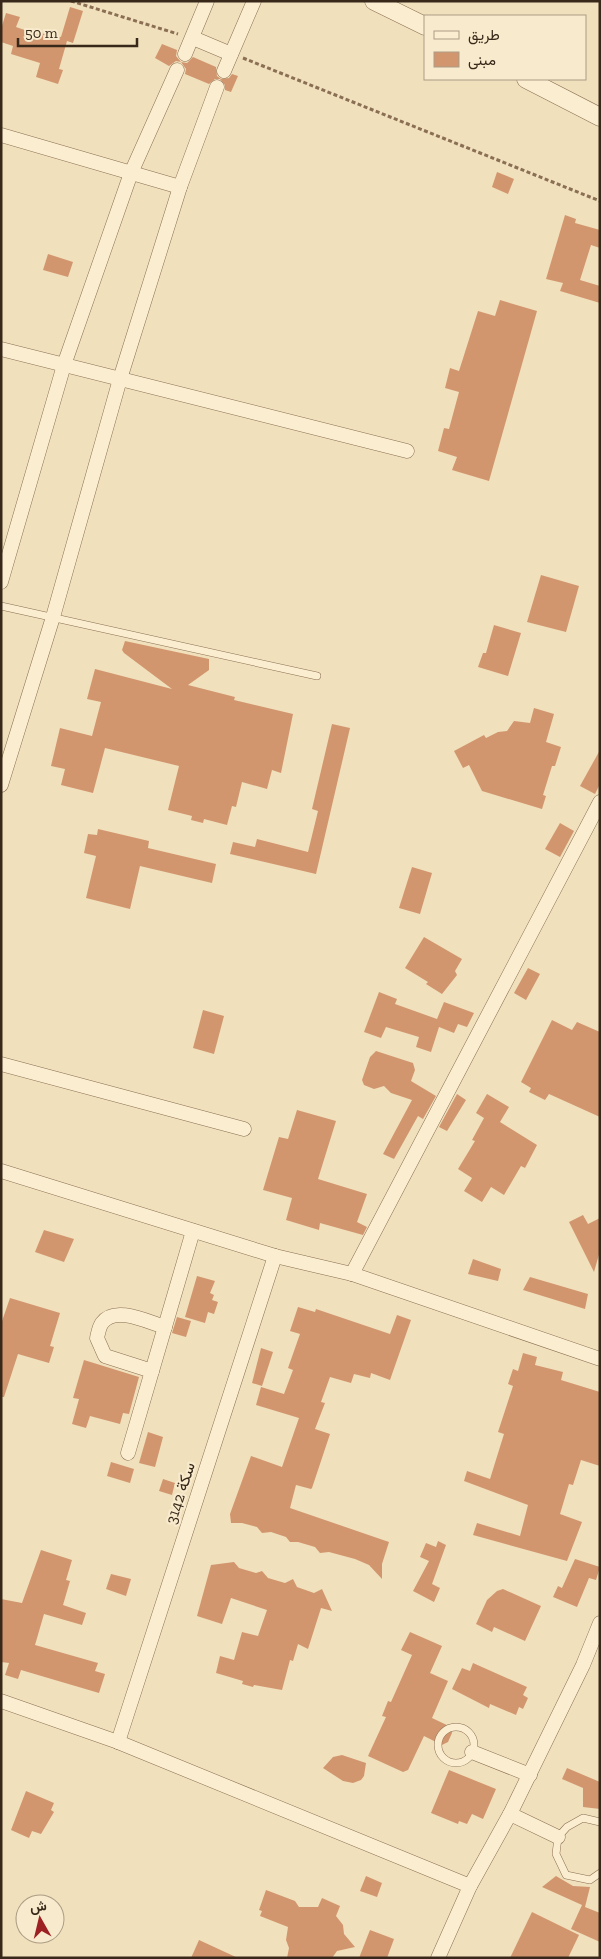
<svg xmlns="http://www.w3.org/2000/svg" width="601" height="1959" font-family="'Zilla Slab',Vazirmatn,serif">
  <rect width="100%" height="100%" fill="#f1e0bc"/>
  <g fill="#d2966f">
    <path d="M70,7L83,11L73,43L67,41L59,69L63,70L58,84L36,77L40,63L11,54L13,46L1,42V29L6,13L20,17L16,27L42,36L43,32L61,37Z"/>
    <path d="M162,44L177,50L176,56L181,62L187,63L193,57L216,67L217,76L221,79L229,78L232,74L238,76L231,92L225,90V85L220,79H215L209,84L185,74L186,69L181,62L176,61L169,66L155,58Z"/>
    <path d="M497,172L514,179L508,194L492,187Z"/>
    <path d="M565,215L576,219L575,223L600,230V248L591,245L580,280L600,286V303L560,291L563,283L546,279Z"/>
    <path d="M48,254L73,262L68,277L43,270Z"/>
    <path d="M500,300L537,311L489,481L452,470L457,457L438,451L444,428L449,429L459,392L445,388L450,368L459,371L478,311L495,316Z"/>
    <path d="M541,575L579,586L566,632L527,622Z"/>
    <path d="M494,625L521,633L508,676L478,667L483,653H486Z"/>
    <path d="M125,641L209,659V670L188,685L235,697L234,700L293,714L281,773L272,770L267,789L242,782L236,807L232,806L227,825L204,819L203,823L191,820L192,816L168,810L179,766L105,748L93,793L61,785L65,769L51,766L60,728L92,736L101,702L87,699L95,669L172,689L124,653L122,650Z"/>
    <path d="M534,708L554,714L546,742L561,747L555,766H552L543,795L546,796L542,809L482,791L469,765L463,768L454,751L484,735L486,738L498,732L507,731L514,721L530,723Z"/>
    <path d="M332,724L350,728L316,874L230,854L233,842L255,847L257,839L308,852L318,811L312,809Z"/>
    <path d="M600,750V784L595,794L580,786Z"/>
    <path d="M560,823L574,831L560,857L545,849Z"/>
    <path d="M98,829L149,841L148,848L216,864L212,883L140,866L130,909L86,898L96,856L84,853L88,834L97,835Z"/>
    <path d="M412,867L432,873L420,914L399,908Z"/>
    <path d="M424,937L462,959L455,971L457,975L442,994L426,984L428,982L405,968Z"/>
    <path d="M528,968L540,974L526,1000L514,993Z"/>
    <path d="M379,992L397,999L395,1004L437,1019L444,1002L474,1013L467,1027L458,1024L454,1033L439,1027L431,1052L416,1047L419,1037L386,1027L381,1038L364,1032Z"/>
    <path d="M203,1010L224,1016L214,1054L193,1048Z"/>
    <path d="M552,1020L572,1030L577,1022L600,1032V1117L549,1094L545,1100L529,1092L531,1088L521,1082Z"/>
    <path d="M376,1051L413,1063L415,1070L411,1081L436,1096L423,1119L418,1116L394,1159L383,1154L412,1100L391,1093L384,1086L374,1089L364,1085L362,1080L370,1057Z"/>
    <path d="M457,1094L466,1100L447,1131L439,1127Z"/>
    <path d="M487,1094L509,1107L500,1122L537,1145L525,1168L521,1166L504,1195L491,1187L482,1202L464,1191L472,1178L458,1169L475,1141L472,1140L484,1118L476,1113Z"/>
    <path d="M297,1110L336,1121L318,1179L367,1194L357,1222L367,1227L363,1235L320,1223L319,1230L286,1220L292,1198L263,1190L279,1137L288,1139Z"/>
    <path d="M583,1215L588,1224L600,1218V1251L594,1272L569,1222Z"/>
    <path d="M44,1230L74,1239L64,1262L35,1252Z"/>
    <path d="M473,1259L501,1269L498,1281L468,1274Z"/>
    <path d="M197,1276L215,1281L210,1293L214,1295L212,1300L218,1302L214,1314L208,1312L205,1323L185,1317Z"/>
    <path d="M530,1277L588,1294L585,1309L523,1290Z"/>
    <path d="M10,1298L60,1313L50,1346L54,1347L49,1363L18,1354L4,1397H1V1324Z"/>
    <path d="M298,1307L315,1312L316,1309L390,1334L397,1315L411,1320L390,1380L371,1373L370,1378L354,1374L351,1383L330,1377L321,1402L325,1403L315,1429L330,1434L312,1488L311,1489L296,1485L290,1508L389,1542L382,1564V1579L369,1565L355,1559L329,1552L320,1553L315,1547L298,1542H290L286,1537L271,1532L262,1533L257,1527L242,1523H231L230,1514L251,1456L282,1467L299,1418L256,1405L261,1387L284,1394L293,1370L288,1368L300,1334L290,1331Z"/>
    <path d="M177,1317L191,1321L186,1337L172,1333Z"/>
    <path d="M261,1348L273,1352L262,1386L252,1383Z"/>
    <path d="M523,1353L537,1357L535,1365L563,1372L561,1380L600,1392V1466L581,1460L573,1485L569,1484L560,1514L582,1522L567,1561L473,1535L477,1523L520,1536L528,1505L464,1481L467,1471L490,1479L504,1434L498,1432L513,1386L508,1384L513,1369L518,1371Z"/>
    <path d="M84,1360L139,1377L129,1414L123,1413L120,1424L90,1416L86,1428L72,1424L79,1399L73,1398Z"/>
    <path d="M148,1432L163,1437L155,1467L139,1463Z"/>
    <path d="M111,1462L134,1469L130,1483L107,1476Z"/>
    <path d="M163,1479L175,1483L172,1495L159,1491Z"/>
    <path d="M438,1541L446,1545L432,1584L440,1588L434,1602L413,1591L429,1561L420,1557L426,1543L436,1547Z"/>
    <path d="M41,1550L72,1560L66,1580L70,1581L63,1605L86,1613L82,1625L44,1614L35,1645L98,1663L95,1671L105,1674L99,1693L21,1670L18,1679L5,1675L9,1663L1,1662V1599L22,1603Z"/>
    <path d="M575,1559L600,1567L596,1580L589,1578L577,1607L553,1597L558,1586L562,1588Z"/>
    <path d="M234,1562L239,1568L256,1573L262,1571L268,1578L285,1583L293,1579L297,1587L314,1593L322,1589L332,1611L321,1608L308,1649L298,1644L293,1661L290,1660L282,1690L254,1685L253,1687L242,1684L243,1681L216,1673L220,1656L234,1660L242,1632L258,1636L267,1610L231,1598L222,1624L197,1616L211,1565Z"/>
    <path d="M111,1574L131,1579L126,1596L106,1589Z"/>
    <path d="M503,1589L541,1606L525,1641L494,1627L492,1632L476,1624L487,1600L497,1591Z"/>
    <path d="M410,1632L442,1646L430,1673L448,1681L432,1718L451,1727L452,1733L448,1742L442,1745L424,1736L408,1770L403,1772L368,1756L386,1717L382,1716L388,1701L391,1702L412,1655L401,1650Z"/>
    <path d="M473,1663L527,1687L523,1695L528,1698L523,1709L519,1707L516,1715L490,1704L489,1708L452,1689L462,1668L470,1671Z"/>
    <path d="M342,1755L366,1763L364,1776L361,1780L353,1783L343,1781L323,1768L333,1757Z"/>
    <path d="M567,1768L600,1782V1809L583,1807V1788L562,1779Z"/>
    <path d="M449,1770L496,1789L483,1819L472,1814L467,1824L459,1821L458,1824L431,1813Z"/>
    <path d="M26,1791L54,1803L51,1810L54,1812L41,1834L32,1831L29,1838L11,1830Z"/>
    <path d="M366,1876L382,1883L377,1897L360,1891Z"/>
    <path d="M556,1876L573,1886L590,1887L585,1907L600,1913V1942L571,1929L582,1905L542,1887Z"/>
    <path d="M266,1890L295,1901L299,1907H318L322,1898L340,1906L336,1916L343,1925L344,1934L355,1947L337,1951L332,1958H287L289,1948L286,1940L288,1927L260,1916L262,1911L259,1910Z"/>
    <path d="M532,1912L579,1935L568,1958H510Z"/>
    <path d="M370,1930L394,1939L387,1958H359Z"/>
    <path d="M199,1940L238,1958H191Z"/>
  </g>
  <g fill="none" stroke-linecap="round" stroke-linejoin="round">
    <g stroke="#8a6f54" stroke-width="8">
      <g id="service">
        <path d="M1,606L317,676"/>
        <circle cx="456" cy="1745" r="18"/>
        <path d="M600,1822L583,1818L567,1827L558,1837L556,1854L566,1875L590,1880L600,1873"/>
      </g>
    </g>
    <g stroke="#8a6f54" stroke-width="15">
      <g id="minor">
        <path d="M193,38L231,54"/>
        <path d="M185,54L207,1"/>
        <path d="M224,71L254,1"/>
        <path d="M1,135L180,187"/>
        <path d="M1,349L407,451"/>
        <path d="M1,582L64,365L131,173L177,70"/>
        <path d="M1,785L53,617L120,379L180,187L217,87"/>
        <path d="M1,1064L244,1129"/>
        <path d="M1,1171L275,1256L352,1274L600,1359"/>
        <path d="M352,1274L600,802"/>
        <path d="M152,1371L105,1356L97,1338C98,1334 99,1327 102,1323C115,1305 148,1322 165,1327"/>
        <path d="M128,1453L193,1231"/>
        <path d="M1,1701L118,1742L470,1886"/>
        <path d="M118,1742L275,1256"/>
        <path d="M472,1752L530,1775"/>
        <path d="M510,1814L558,1837"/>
        <path d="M438,1958L470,1886L510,1814L583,1665L600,1623"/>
      </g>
    </g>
    <g stroke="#8a6f54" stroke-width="19">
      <g id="tertiary">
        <path d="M374,1L425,26"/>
        <path d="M526,79L600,117"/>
      </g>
    </g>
    <g stroke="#8a6f54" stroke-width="3" stroke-dasharray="4 2.5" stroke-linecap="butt">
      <path d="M71,1L178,34"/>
      <path d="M243,58L600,201"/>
    </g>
    <use href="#service" stroke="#fbedcf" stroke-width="7"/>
    <use href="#minor" stroke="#fbedcf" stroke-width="14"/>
    <use href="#tertiary" stroke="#fbedcf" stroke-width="18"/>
  </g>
  <g text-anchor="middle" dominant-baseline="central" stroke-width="4.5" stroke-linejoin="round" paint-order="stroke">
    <g font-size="16" fill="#37281a" stroke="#f8eacc">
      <text transform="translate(180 1493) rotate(-72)">سكة 3142</text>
    </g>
  </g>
  <rect width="601" height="1959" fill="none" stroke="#37281a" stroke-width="5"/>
  <rect x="424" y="15" width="162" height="65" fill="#f8eacc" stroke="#ab9c85"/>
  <rect x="434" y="31" width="25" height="8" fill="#fbedcf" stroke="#ab9c85"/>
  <text x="468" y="40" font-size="15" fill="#37281a">طريق</text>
  <rect x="434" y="52" width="25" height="15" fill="#d2966f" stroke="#ab9c85"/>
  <text x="468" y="65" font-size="15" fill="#37281a">مبنى</text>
  <g transform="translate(40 1919) rotate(352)"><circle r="24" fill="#f8eacc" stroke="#ab9c85"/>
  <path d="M0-4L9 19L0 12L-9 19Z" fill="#9d2023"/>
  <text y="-8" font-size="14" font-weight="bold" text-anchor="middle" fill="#37281a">ش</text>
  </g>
  <path d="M18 38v8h119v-8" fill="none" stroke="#37281a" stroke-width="2.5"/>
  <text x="25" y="38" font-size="15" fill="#37281a" stroke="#f8eacc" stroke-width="4" paint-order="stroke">50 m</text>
</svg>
